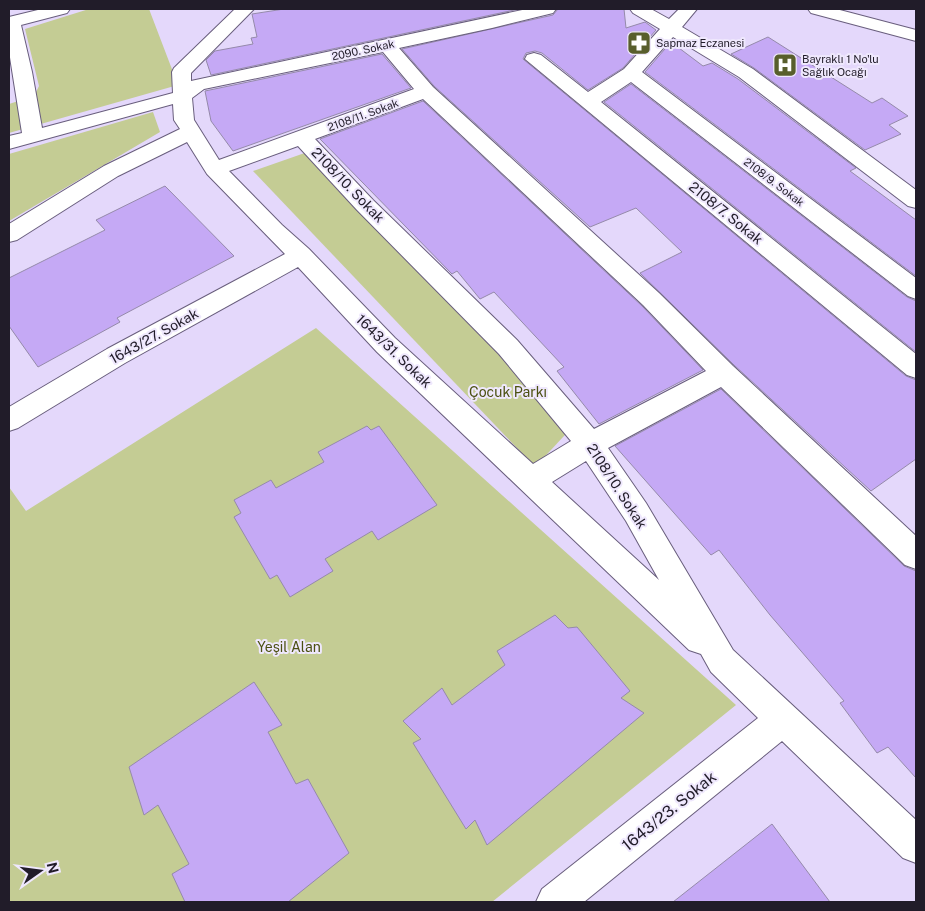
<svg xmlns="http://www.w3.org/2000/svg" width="925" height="911" font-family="'Public Sans',sans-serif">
  <rect width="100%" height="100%" fill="#e4d8fb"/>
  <g fill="#c4cc94">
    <path d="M89,9H149L178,85L9,133V104L34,96L39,86L25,29Z"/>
    <path d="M153,112L160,132L9,221V154Z"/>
    <path d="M319,148L579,420L535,467L253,171Z"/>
    <path d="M316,328L736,705L492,902H9V487L26,511Z"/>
  </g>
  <g fill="#c5a9f5" stroke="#958aaa">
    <path d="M284,9H519L211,75L206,60L215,51L253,44L251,38L257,37L252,14Z"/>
    <path d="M558,9H624L626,28L645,22L656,30L623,68L588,90L542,53L535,51L526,53L523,59L906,376L916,380V459L871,491L734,365L640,273L682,252L636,208L590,227L434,86L402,49L553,15Z"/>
    <path d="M768,37L872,103L882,98L908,116L889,125L901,134L865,150L754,68L731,54Z"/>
    <path d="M671,42L703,66L712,63L738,79L856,168L850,171L916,220V276L645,72Z"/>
    <path d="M382,54L411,88L233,151L211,121L205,91Z"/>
    <path d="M631,84L907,297L916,301V352L604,102Z"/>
    <path d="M423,101L642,306L703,370L599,424L557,371L564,367L494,292L480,299L457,271L452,274L320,139Z"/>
    <path d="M165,186L234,256L117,318L120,322L38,367L9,326V278L105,230L96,220Z"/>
    <path d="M721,389L904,566L916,571V778L888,747L877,753L840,703L844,701L770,615L719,550L711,555L615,446Z"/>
    <path d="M367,426L371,430L379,426L437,505L378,540L372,531L325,559L333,571L290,597L277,575L270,579L234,517L241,513L234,500L271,480L276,488L324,462L318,452Z"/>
    <path d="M555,615L568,628L577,627L630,691L621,698L644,713L487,845L475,820L466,829L413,743L421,739L403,721L442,688L452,705L505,665L497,651Z"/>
    <path d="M254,682L282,725L268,732L296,784L308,779L349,853L288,902H185L172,874L189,864L158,805L144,815L129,767Z"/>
    <path d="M772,824L830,902H673Z"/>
  </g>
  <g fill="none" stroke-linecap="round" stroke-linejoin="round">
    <g stroke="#695e7d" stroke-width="2">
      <g id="minor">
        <path d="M42,9H70L67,13L21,25L32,72L42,128L173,93L172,72L174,68L235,9H254L191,73V81L527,9H556L553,13L492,28L399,48L433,87L659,293L733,366L916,536V569L905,565L721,387L608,448L646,503L733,650L916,820V863L903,858L782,741L584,902H536L542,889L758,718L711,672L701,654L689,650L377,352L298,267L125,363L18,428L9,431V407L107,349L285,254L207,174L187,142L118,176L17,240L9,242V224L104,166L180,129L174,120L173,104L9,149V136L22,133L9,51V17ZM383,52L414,89L219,160L194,120L192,98L204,89ZM423,99L643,305L706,371L594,429L517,340L373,200L315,139ZM298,146L357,210L499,354L571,441L533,464L395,338L309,249L282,225L229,171ZM586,461L626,521L659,580L552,482Z"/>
        <path d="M630,9H651L669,19L679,9H697L682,27L753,69L916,190V208L908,206L739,77L673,37L642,72L916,278V299L908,296L631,82L601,102L916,354V378L907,375L525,59L527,55L534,53L541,55L588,92L624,69L660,29L633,13Z"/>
        <path d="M808,9H836L916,30V41L811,13Z"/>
      </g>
    </g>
    <use href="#minor" fill="#fff" fill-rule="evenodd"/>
  </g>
  <defs>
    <g id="pharmacy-square" transform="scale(1.25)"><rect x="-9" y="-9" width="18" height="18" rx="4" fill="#585e2c" stroke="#efe8fd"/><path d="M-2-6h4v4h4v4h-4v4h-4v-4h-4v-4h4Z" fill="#fff"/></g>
    <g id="hospital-square" transform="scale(1.25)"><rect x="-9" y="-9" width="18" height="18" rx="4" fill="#585e2c" stroke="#efe8fd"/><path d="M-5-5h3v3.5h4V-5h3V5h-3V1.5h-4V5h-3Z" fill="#fff"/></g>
  </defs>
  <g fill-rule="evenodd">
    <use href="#pharmacy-square" x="639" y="43"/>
    <use href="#hospital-square" x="785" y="65"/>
  </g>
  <g text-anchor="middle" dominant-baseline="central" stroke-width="4" stroke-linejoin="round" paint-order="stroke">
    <g font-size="11" fill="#211c29" stroke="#efe8fd" text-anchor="start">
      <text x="656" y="43">Sapmaz Eczanesi</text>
      <text x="802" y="59">Bayraklı 1 No'lu<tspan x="802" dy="13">Sağlık Ocağı</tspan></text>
    </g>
    <g font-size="11" fill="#211c29" stroke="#efe8fd">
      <text transform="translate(363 50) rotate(-12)">2090. Sokak</text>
      <text transform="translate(363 115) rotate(-20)">2108/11. Sokak</text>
      <text transform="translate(774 182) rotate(37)">2108/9. Sokak</text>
    </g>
    <g font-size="14" fill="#211c29" stroke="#efe8fd">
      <text transform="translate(348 185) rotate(46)">2108/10. Sokak</text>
      <text transform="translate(726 213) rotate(39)">2108/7. Sokak</text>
      <text transform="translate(154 336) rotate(-29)">1643/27. Sokak</text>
      <text transform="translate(394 351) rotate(44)">1643/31. Sokak</text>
      <text transform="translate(617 486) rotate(57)">2108/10. Sokak</text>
    </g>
    <g font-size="14" fill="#4b5011" stroke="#efe8fd">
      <text x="508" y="392">Çocuk Parkı</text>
      <text x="289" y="647">Yeşil Alan</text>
    </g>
    <g font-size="16" fill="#211c29" stroke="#efe8fd">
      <text transform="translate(669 811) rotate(-39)">1643/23. Sokak</text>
    </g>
  </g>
  <rect width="925" height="911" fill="none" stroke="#211c29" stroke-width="20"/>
  <g transform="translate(40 871) rotate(76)" stroke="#efe8fd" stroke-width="4" paint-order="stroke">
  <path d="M0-4L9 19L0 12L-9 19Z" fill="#211c29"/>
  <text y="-8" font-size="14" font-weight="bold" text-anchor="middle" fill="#211c29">N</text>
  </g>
</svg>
